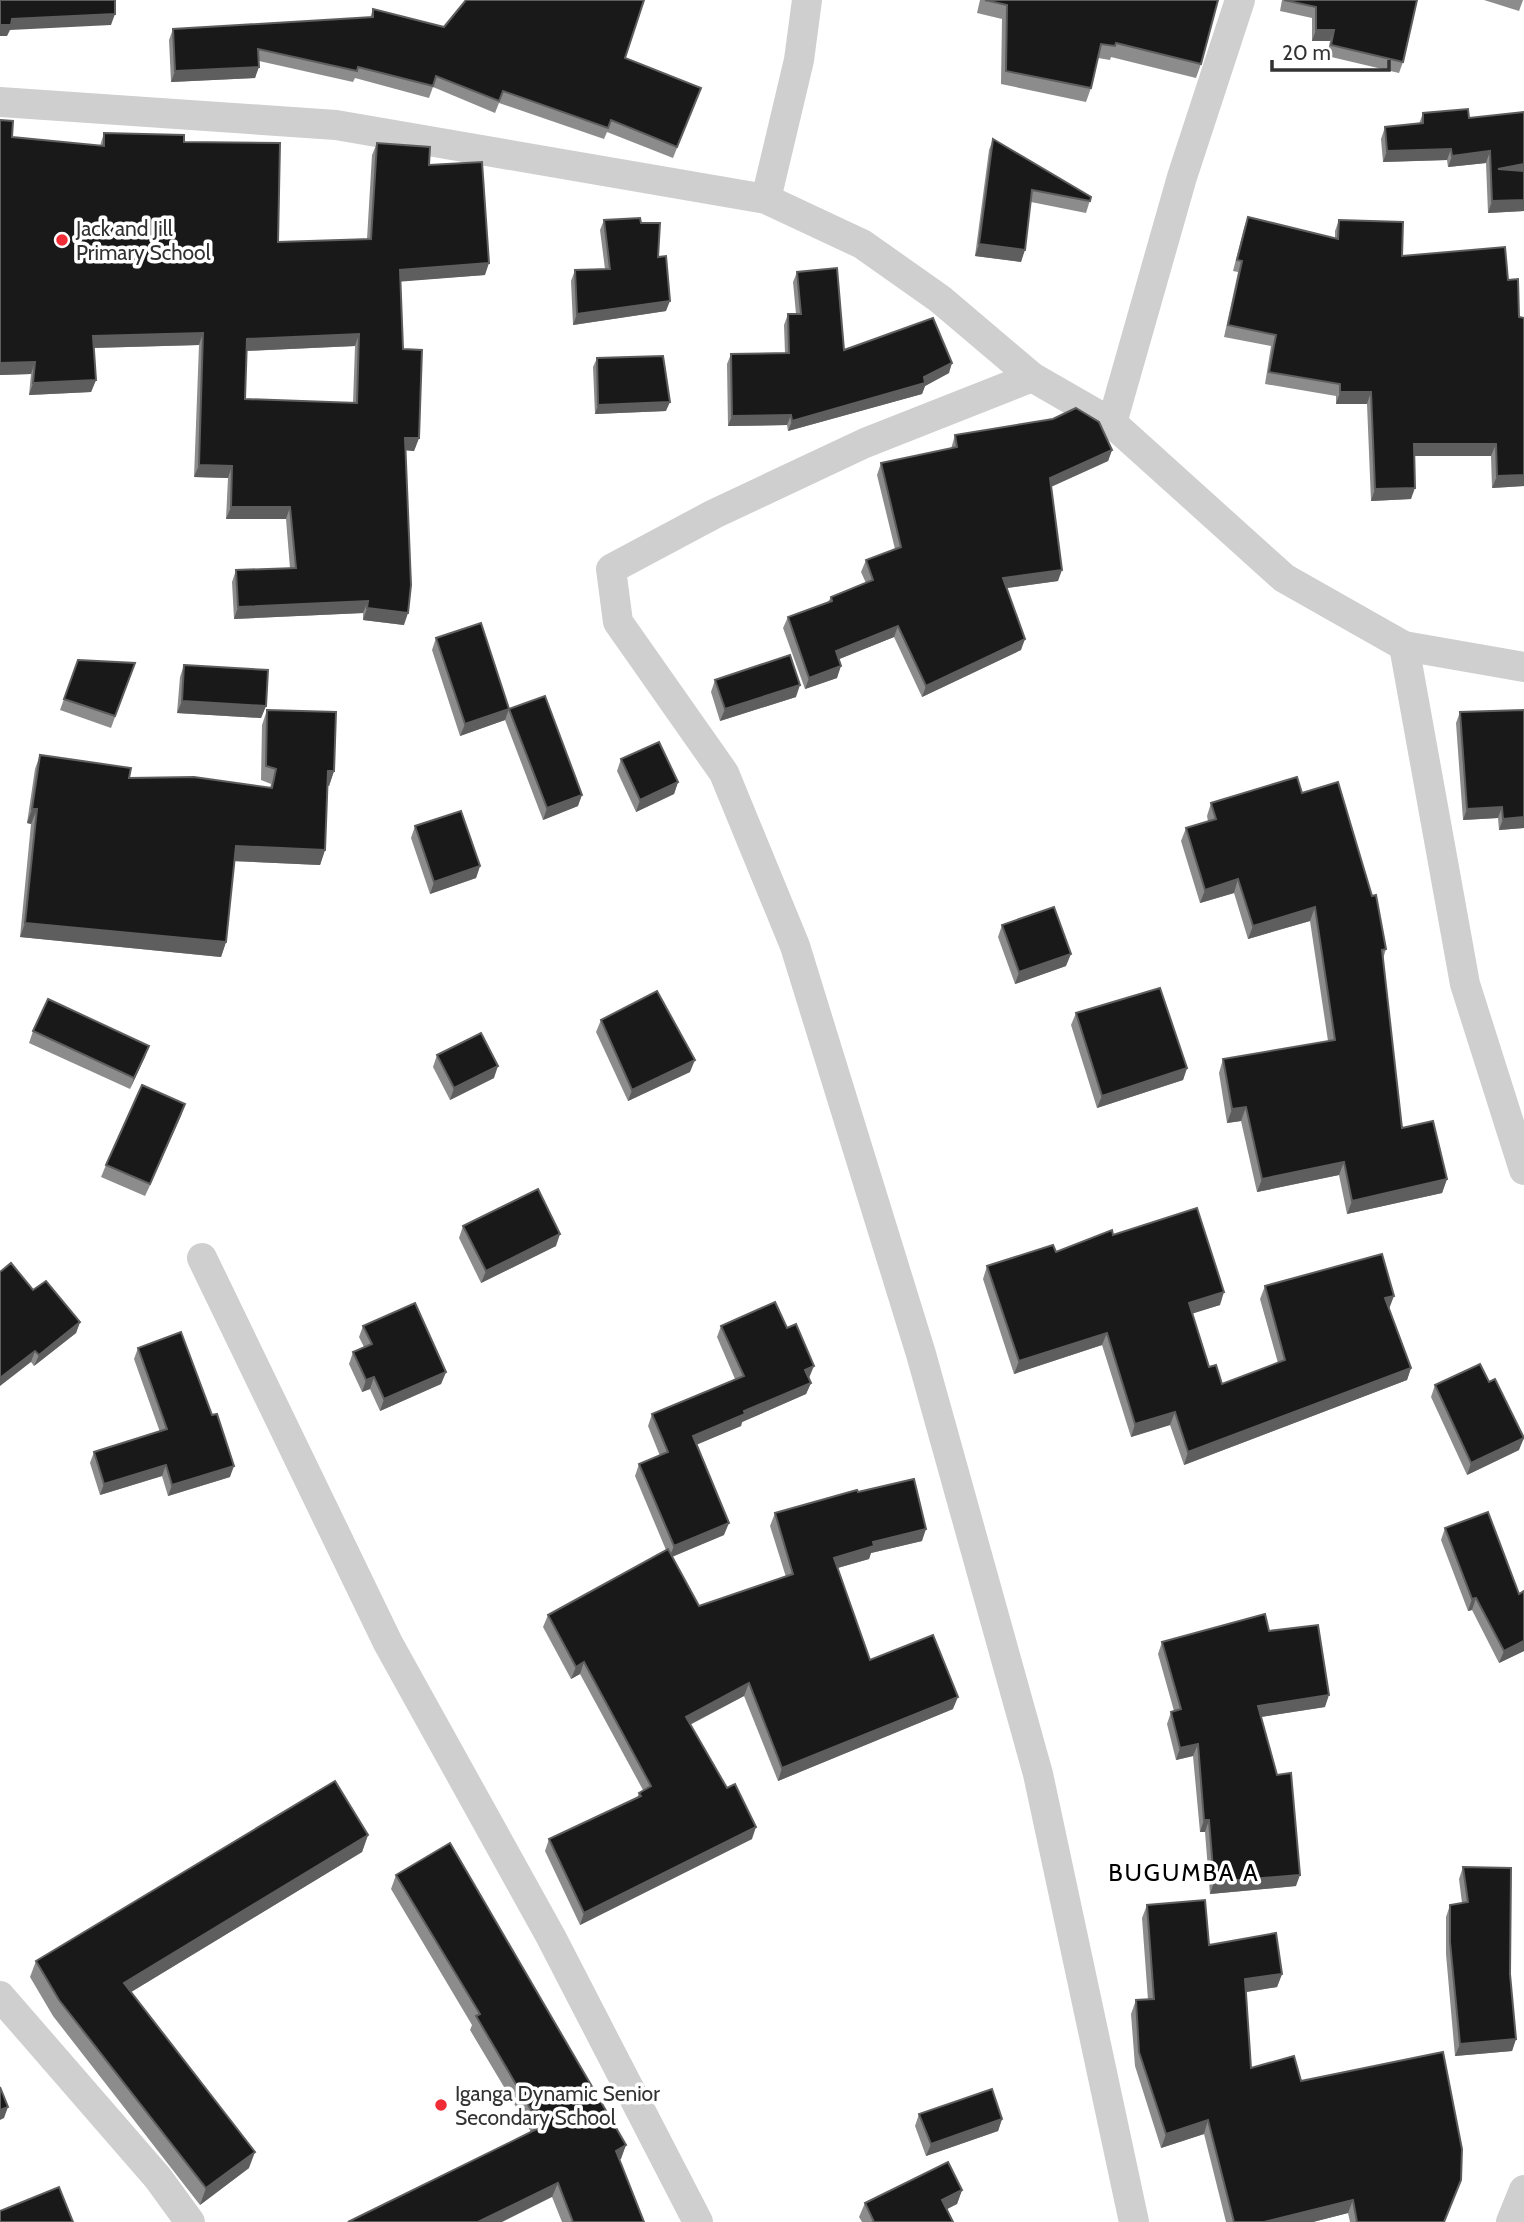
<svg xmlns="http://www.w3.org/2000/svg" width="1524" height="2222" font-family="Cabin,sans-serif">
  <rect width="100%" height="100%" fill="#fff"/>
  <g fill="none" stroke-linecap="round" stroke-linejoin="round">
    <g stroke="#cfcfcf" stroke-width="30">
      <path d="M0,102L336,125L766,199L862,244L940,299L1032,377L1112,423L1284,578L1404,646L1524,667"/>
      <path d="M766,199L799,60L807,0"/>
      <path d="M1032,377L865,443L714,514L611,569L618,622L724,773L795,946L921,1354L1038,1774L1134,2222"/>
      <path d="M1112,423L1182,177L1240,0"/>
      <path d="M1404,646L1465,984L1524,1170"/>
      <path d="M202,1258L388,1643L551,1937L698,2222"/>
      <path d="M0,1996L158,2178L190,2222"/>
      <path d="M1511,2222L1524,2190"/>
    </g>
  </g>
  <g fill="#8c8c8c" fill-rule="evenodd">
    <path d="M980,0H1218L1201,64L1196,78L1111,57L1110,60L1098,58L1091,88L1086,102L1001,84L1002,19L977,13Z"/>
    <path d="M1282,0H1417L1403,62L1399,73L1327,56L1330,41H1312V18L1280,11Z"/>
    <path d="M1484,0H1523L1519,11Z"/>
    <path d="M373,9L444,27L640,11L625,58L701,88L673,158L607,132L604,139L499,103L495,113L433,87L429,98L355,78L353,82L259,61L255,78L171,82L169,40L173,29L370,18Z"/>
    <path d="M1524,112V211L1488,213L1486,163L1448,167L1447,160L1383,162L1381,139L1385,127L1419,124L1423,113L1469,118Z"/>
    <path d="M0,120L12,137L100,146L104,133L184,142L278,242L367,239L372,155L377,143L429,165L485,275L400,281L403,349L419,438L414,451L406,450L404,625L363,620V613L234,619L232,582L236,570L290,568L286,519H226L228,478L194,477L199,345L94,348L96,380L91,392L29,395L31,374L0,375ZM355,346L353,403L245,399L246,351Z"/>
    <path d="M993,139L1091,197L1086,213L1031,202L1021,262L975,256L989,150Z"/>
    <path d="M1248,217L1335,238V231L1339,220L1402,256L1524,486L1492,488L1491,456H1414L1411,499L1371,501L1367,404H1336V396L1265,384L1271,346L1224,337L1238,272L1233,271L1244,228Z"/>
    <path d="M604,220L641,223L658,257L666,311L573,325L571,281L575,270L605,269L600,230Z"/>
    <path d="M797,272L844,350L949,373L925,386L922,394L788,431L787,425L728,426L727,364L731,354L785,353L784,325L788,314H796L793,282Z"/>
    <path d="M597,358L666,411L595,414L593,367Z"/>
    <path d="M955,435L1112,450L1108,461L1051,487L1058,581L1007,588L1021,650L922,697L894,637L839,659L837,678L805,689L783,628L788,617L828,602L831,597L866,583L861,572L866,560L895,549L877,475L881,463L951,449Z"/>
    <path d="M436,638L509,709L578,806L543,820L505,720L460,736L432,650Z"/>
    <path d="M78,660L135,663L111,728L60,710Z"/>
    <path d="M184,665L266,706L261,718L177,713L180,677Z"/>
    <path d="M715,680L796,697L720,721L711,692Z"/>
    <path d="M267,710L334,771L329,786H327L325,850L320,865L234,861L226,942L221,957L20,937L31,824L27,823L35,769L40,755L129,778L270,788L271,784L261,780L262,725Z"/>
    <path d="M1524,710V828L1499,830L1498,818L1463,820L1456,723L1460,712Z"/>
    <path d="M621,759L678,782L674,794L636,812L617,771Z"/>
    <path d="M1302,793L1386,949L1383,959L1402,1128L1447,1179L1442,1193L1347,1214L1339,1175L1257,1192L1241,1121L1227,1123L1219,1073L1223,1059L1328,1041L1310,921L1248,939L1234,893L1200,903L1181,841L1186,828L1208,821L1207,816L1211,803Z"/>
    <path d="M415,826L480,866L476,878L430,894L411,838Z"/>
    <path d="M1002,925L1066,966L1015,984L998,937Z"/>
    <path d="M1076,1013L1187,1068L1183,1080L1097,1108L1071,1025Z"/>
    <path d="M601,1020L690,1072L628,1101L596,1032Z"/>
    <path d="M33,1031L149,1046L130,1089L29,1043Z"/>
    <path d="M437,1055L494,1078L450,1100L433,1067Z"/>
    <path d="M185,1104L145,1196L101,1177L106,1165Z"/>
    <path d="M463,1226L556,1246L481,1283L459,1238Z"/>
    <path d="M1113,1235L1220,1305L1192,1313L1209,1367L1222,1384L1278,1363L1260,1299L1265,1286L1389,1309L1411,1368L1407,1380L1184,1465L1170,1425L1131,1437L1102,1345L1014,1374L983,1279L987,1266L1056,1252Z"/>
    <path d="M33,1290L80,1322L76,1333L34,1366L31,1362Z"/>
    <path d="M363,1326L446,1372L441,1384L380,1411L370,1389L362,1392L349,1364L353,1352L364,1347L359,1337Z"/>
    <path d="M721,1326L809,1378L811,1383L806,1394L742,1422L741,1426L697,1444L724,1535L672,1557L699,1606L786,1577L770,1526L775,1513L858,1492L922,1541L871,1553L869,1559L838,1568L870,1660L953,1709L778,1781L744,1696L690,1725L752,1839L580,1925L545,1851L549,1839L637,1798L639,1793L643,1790L580,1674L571,1679L543,1627L548,1615L666,1550L635,1476L639,1464L660,1456L648,1426L652,1414L735,1379L717,1337Z"/>
    <path d="M138,1348L230,1477L168,1496L162,1476L100,1495L90,1463L94,1452L160,1432L134,1359Z"/>
    <path d="M1489,1382L1519,1450L1467,1475L1431,1397L1435,1385Z"/>
    <path d="M1445,1528L1519,1594L1524,1591V1651L1499,1663L1472,1610L1468,1611L1441,1540Z"/>
    <path d="M1269,1631L1325,1707L1261,1717L1296,1886L1210,1894L1205,1832H1200L1193,1756L1176,1760L1167,1724L1171,1712L1174,1711L1158,1654L1162,1642Z"/>
    <path d="M368,1835L362,1852L131,1992L249,2168L200,2205L53,2016L30,1977L36,1961Z"/>
    <path d="M1463,1867L1510,1974L1516,2039L1512,2051L1455,2056L1446,1954V1917L1450,1905L1462,1903L1459,1879Z"/>
    <path d="M396,1875L626,2145L619,2160L644,2222H562L552,2197L531,2132L470,2030L472,2025L391,1889Z"/>
    <path d="M1147,1905L1209,1945L1282,1974L1277,1987L1246,1992L1251,2068L1301,2081L1456,2193L1444,2222H1350L1348,2213L1313,2222H1226L1204,2134L1161,2148L1135,2066L1131,2014L1136,2000H1148L1142,1918Z"/>
    <path d="M919,2114L1002,2119L998,2131L926,2156L915,2126Z"/>
    <path d="M962,2190L957,2204L947,2209L953,2222H862L859,2217L865,2203Z"/>
  </g>
  <g fill="#5e5e5e">
    <path d="M115,14L111,25L10,30L7,36H0V25L12,19Z"/>
    <path d="M1316,30H1334L1330,41H1312Z"/>
    <path d="M259,67L255,78L171,82L175,71Z"/>
    <path d="M1451,149L1447,160L1383,162L1387,151Z"/>
    <path d="M1490,151L1486,163L1448,167L1452,156Z"/>
    <path d="M1524,164V175L1498,169Z"/>
    <path d="M1524,200V211L1488,213L1492,201Z"/>
    <path d="M979,244L1025,250L1021,262L975,256Z"/>
    <path d="M489,263L485,275L396,282L400,270Z"/>
    <path d="M670,301L666,311L573,325L577,314Z"/>
    <path d="M203,333L199,345L89,348L93,336Z"/>
    <path d="M359,334L355,346L242,351L247,339Z"/>
    <path d="M35,362L31,374L0,375V363Z"/>
    <path d="M952,363L949,373L925,386L922,394L788,431L792,421L924,377Z"/>
    <path d="M96,380L91,392L29,395L33,383Z"/>
    <path d="M1340,392H1371L1367,404H1336Z"/>
    <path d="M670,402L666,411L595,414L598,405Z"/>
    <path d="M791,415L787,425L728,426L732,416Z"/>
    <path d="M405,438H419L414,451L401,450Z"/>
    <path d="M1414,444H1496L1491,456H1409Z"/>
    <path d="M1112,450L1108,461L1046,489L1050,478Z"/>
    <path d="M199,465L232,466L228,478L194,477Z"/>
    <path d="M1524,475V486L1492,488L1497,476Z"/>
    <path d="M1415,488L1411,499L1371,501L1375,489Z"/>
    <path d="M231,507H290L286,519H226Z"/>
    <path d="M1062,570L1058,581L999,589L1003,578Z"/>
    <path d="M368,601L363,613L234,619L238,607Z"/>
    <path d="M367,608L408,613L404,625L363,620Z"/>
    <path d="M898,626L894,637L832,662L836,651Z"/>
    <path d="M1025,639L1021,650L922,697L926,686Z"/>
    <path d="M841,666L837,678L805,689L809,678Z"/>
    <path d="M800,685L796,697L720,721L725,709Z"/>
    <path d="M182,701L266,706L261,718L177,713Z"/>
    <path d="M509,709L505,720L460,736L465,724Z"/>
    <path d="M328,771H334L329,786L322,785Z"/>
    <path d="M678,782L674,794L636,812L640,800Z"/>
    <path d="M582,795L578,806L543,820L547,808Z"/>
    <path d="M1502,807L1498,818L1463,820L1467,809Z"/>
    <path d="M32,809H37L31,824L27,823Z"/>
    <path d="M1524,817V828L1499,830L1503,819Z"/>
    <path d="M236,846L325,850L320,865L231,861Z"/>
    <path d="M480,866L476,878L430,894L434,882Z"/>
    <path d="M1238,879L1234,893L1200,903L1205,890Z"/>
    <path d="M1315,907L1310,921L1248,939L1253,926Z"/>
    <path d="M25,923L226,942L221,957L20,937Z"/>
    <path d="M1071,954L1066,966L1015,984L1019,972Z"/>
    <path d="M149,1046L145,1057L130,1089L134,1078Z"/>
    <path d="M695,1060L690,1072L628,1101L632,1090Z"/>
    <path d="M498,1066L494,1078L450,1100L454,1088Z"/>
    <path d="M1187,1068L1183,1080L1097,1108L1102,1096Z"/>
    <path d="M185,1104L181,1116L145,1196L150,1184Z"/>
    <path d="M1246,1107L1241,1121L1227,1123L1232,1109Z"/>
    <path d="M1344,1162L1339,1175L1257,1192L1262,1179Z"/>
    <path d="M1447,1179L1442,1193L1347,1214L1352,1201Z"/>
    <path d="M560,1234L556,1246L481,1283L486,1271Z"/>
    <path d="M1224,1292L1220,1305L1185,1316L1189,1303Z"/>
    <path d="M1394,1296L1389,1309L1385,1298Z"/>
    <path d="M80,1322L76,1333L34,1366L39,1355Z"/>
    <path d="M1107,1333L1102,1345L1014,1374L1019,1361Z"/>
    <path d="M35,1351L31,1362L0,1386V1378Z"/>
    <path d="M814,1366L809,1378L801,1382L805,1370Z"/>
    <path d="M1411,1368L1407,1380L1184,1465L1188,1452Z"/>
    <path d="M446,1372L441,1384L380,1411L384,1399Z"/>
    <path d="M374,1377L370,1389L362,1392L366,1380Z"/>
    <path d="M811,1383L806,1394L742,1422L741,1426L689,1448L693,1436L744,1411Z"/>
    <path d="M1175,1412L1170,1425L1131,1437L1135,1424Z"/>
    <path d="M1524,1438L1519,1450L1467,1475L1471,1463Z"/>
    <path d="M166,1465L162,1476L100,1495L104,1484Z"/>
    <path d="M234,1466L230,1477L168,1496L172,1485Z"/>
    <path d="M729,1523L724,1535L669,1558L674,1546Z"/>
    <path d="M926,1529L922,1541L871,1553L869,1559L830,1570L834,1558L873,1542Z"/>
    <path d="M1476,1598L1472,1610L1468,1611L1472,1599Z"/>
    <path d="M1524,1641V1651L1499,1663L1504,1651Z"/>
    <path d="M584,1662L580,1674L571,1679L576,1667Z"/>
    <path d="M749,1683L744,1696L681,1729L686,1717Z"/>
    <path d="M1329,1695L1325,1707L1254,1718L1258,1706Z"/>
    <path d="M958,1697L953,1709L778,1781L782,1768Z"/>
    <path d="M1198,1744L1193,1756L1176,1760L1180,1748Z"/>
    <path d="M1204,1820H1209L1205,1832H1200Z"/>
    <path d="M756,1827L752,1839L580,1925L584,1913Z"/>
    <path d="M368,1835L362,1852L118,2000L124,1983Z"/>
    <path d="M1300,1875L1296,1886L1210,1894L1214,1882Z"/>
    <path d="M1282,1974L1277,1987L1240,1993L1245,1979Z"/>
    <path d="M1516,2039L1512,2051L1455,2056L1460,2044Z"/>
    <path d="M8,2107L4,2118L0,2120V2110Z"/>
    <path d="M1002,2119L998,2131L926,2156L931,2144Z"/>
    <path d="M1208,2120L1204,2134L1161,2148L1166,2134Z"/>
    <path d="M626,2145L621,2159L610,2165L616,2151Z"/>
    <path d="M255,2152L249,2168L200,2205L206,2188Z"/>
    <path d="M558,2183L552,2197L502,2222H478Z"/>
    <path d="M962,2190L957,2204L937,2214L942,2200Z"/>
    <path d="M1353,2200L1348,2213L1313,2222H1264Z"/>
  </g>
  <g fill="#191919" stroke="#5e5e5e" stroke-width="2" fill-rule="evenodd">
    <path d="M0,0H115V14L12,19L11,25H0Z"/>
    <path d="M466,0H644L625,58L701,88L677,147L611,120L608,128L503,91L499,101L436,76L433,86L358,67L357,71L258,49L259,67L175,71L173,29L373,17V9L444,27Z"/>
    <path d="M985,0H1218L1201,64L1116,43L1115,46L1101,44L1091,88L1006,71L1007,5Z"/>
    <path d="M1284,0H1417L1403,62L1331,45L1334,30H1316V7Z"/>
    <path d="M1468,109L1469,118L1524,112V164L1498,169L1524,171V200L1492,201L1490,151L1452,156L1451,149L1387,151L1385,127L1423,123V113Z"/>
    <path d="M0,120L13,121L12,137L104,146V133L184,135V142L280,143L278,242L371,239L377,143L430,147L429,165L482,162L489,263L400,270L403,349L422,350L419,438H405L411,585L408,613L367,608L368,601L238,607L236,570L296,568L290,507H231L232,466L199,465L203,333L93,336L96,380L33,383L35,362L0,363ZM359,334L357,403L245,399L247,339Z"/>
    <path d="M993,139L1091,197L1090,201L1032,190L1025,250L979,244Z"/>
    <path d="M1248,217L1338,239L1339,220L1403,222L1402,256L1505,247L1508,280L1518,279L1519,317L1524,318V475L1497,476L1496,444H1414L1415,488L1375,489L1371,392H1340V384L1269,372L1276,335L1228,325L1242,261L1237,260Z"/>
    <path d="M640,218L641,223H660L658,257L666,256L670,301L577,314L575,270L610,269L604,220Z"/>
    <path d="M837,268L844,350L933,318L952,363L924,377L925,383L792,421L791,415L732,416L731,354L789,353L788,314H801L797,272Z"/>
    <path d="M663,356L670,402L598,405L597,358Z"/>
    <path d="M1076,408L1099,422L1112,450L1050,478L1062,570L1003,578L1025,639L926,686L898,626L836,651L841,666L809,678L788,617L832,601L831,597L873,580L866,560L901,547L881,463L957,447L955,435L1053,419Z"/>
    <path d="M481,623L509,709L465,724L436,638Z"/>
    <path d="M790,655L800,685L725,709L715,680Z"/>
    <path d="M78,660L135,663L115,716L64,699Z"/>
    <path d="M184,665L268,670L266,706L182,701Z"/>
    <path d="M545,696L582,795L547,808L509,709Z"/>
    <path d="M267,710L336,712L334,771H328L325,850L236,846L226,942L25,923L37,809H32L40,755L131,768L129,778L194,777L272,788L276,769L266,766Z"/>
    <path d="M1524,710V817L1503,819L1502,807L1467,809L1460,712Z"/>
    <path d="M659,742L678,782L640,800L621,759Z"/>
    <path d="M1297,777L1302,793L1338,782L1372,896L1376,895L1386,949L1382,950L1402,1128L1433,1121L1447,1179L1352,1201L1344,1162L1262,1179L1246,1107L1232,1109L1223,1059L1335,1040L1315,907L1253,926L1238,879L1205,890L1186,828L1216,819L1211,803Z"/>
    <path d="M461,811L480,866L434,882L415,826Z"/>
    <path d="M1054,907L1071,954L1019,972L1002,925Z"/>
    <path d="M1160,988L1187,1068L1102,1096L1076,1013Z"/>
    <path d="M657,991L695,1060L632,1090L601,1020Z"/>
    <path d="M48,999L149,1046L134,1078L33,1031Z"/>
    <path d="M481,1033L498,1066L454,1088L437,1055Z"/>
    <path d="M142,1085L185,1104L150,1184L106,1165Z"/>
    <path d="M538,1189L560,1234L486,1271L463,1226Z"/>
    <path d="M1197,1208L1224,1292L1189,1303L1209,1367L1216,1365L1222,1384L1285,1360L1265,1286L1382,1254L1394,1296L1385,1298L1411,1368L1188,1452L1175,1412L1135,1424L1107,1333L1019,1361L987,1266L1053,1245L1056,1252L1112,1230L1113,1235Z"/>
    <path d="M11,1263L33,1290L46,1281L80,1322L39,1355L35,1351L0,1378V1272Z"/>
    <path d="M775,1302L787,1328L796,1324L814,1366L805,1370L811,1383L744,1411L745,1414L693,1436L729,1523L674,1546L639,1464L668,1452L652,1414L744,1376L721,1326Z"/>
    <path d="M415,1303L446,1372L384,1399L374,1377L366,1380L353,1352L372,1344L363,1326Z"/>
    <path d="M181,1332L212,1415L217,1414L234,1466L172,1485L166,1465L104,1484L94,1452L167,1429L138,1348Z"/>
    <path d="M1480,1364L1489,1382L1495,1379L1524,1438L1471,1463L1435,1385Z"/>
    <path d="M914,1479L926,1529L873,1542L874,1546L834,1558L870,1660L933,1635L958,1697L782,1768L749,1683L686,1717L727,1788L735,1784L756,1827L584,1913L549,1839L641,1796L639,1793L651,1786L584,1662L576,1667L548,1615L668,1549L699,1606L793,1574L775,1513L857,1490L858,1492Z"/>
    <path d="M1488,1512L1519,1594L1524,1591V1641L1504,1651L1476,1598L1472,1599L1445,1528Z"/>
    <path d="M1265,1614L1269,1631L1318,1625L1329,1695L1258,1706L1277,1775L1291,1773L1300,1875L1214,1882L1209,1820H1204L1198,1744L1180,1748L1171,1712L1181,1709L1162,1642Z"/>
    <path d="M335,1781L368,1835L124,1983L255,2152L206,2188L59,2000L36,1961Z"/>
    <path d="M450,1843L626,2145L616,2151L644,2222H573L558,2183L478,2222H348L541,2127L476,2016L480,2014L396,1875Z"/>
    <path d="M1463,1867L1511,1868L1510,1974L1516,2039L1460,2044L1450,1942V1905L1468,1902Z"/>
    <path d="M1205,1900L1209,1945L1276,1933L1282,1974L1245,1979L1251,2068L1294,2056L1301,2081L1443,2052L1462,2149L1461,2180L1444,2222H1357L1353,2200L1264,2222H1234L1208,2120L1166,2134L1139,2052L1136,2000L1154,1999L1147,1905Z"/>
    <path d="M0,2087L8,2107L0,2110Z"/>
    <path d="M992,2089L1002,2119L931,2144L919,2114Z"/>
    <path d="M948,2162L962,2190L942,2200L953,2222H874L865,2203Z"/>
    <path d="M59,2187L73,2222H0V2211Z"/>
  </g>
  <g fill="#f02d37" stroke="#fff" stroke-width="2.5">
    <circle cx="62" cy="240" r="7"/>
    <circle cx="441" cy="2105" r="7"/>
  </g>
  <g text-anchor="middle" dominant-baseline="central" stroke-width="7" stroke-linejoin="round" paint-order="stroke">
    <g font-size="21" fill="#323232" stroke="#fff" text-anchor="start">
      <text x="76" y="228">Jack and Jill<tspan x="76" dy="24">Primary School</tspan></text>
      <text x="455" y="2093">Iganga Dynamic Senior<tspan x="455" dy="24">Secondary School</tspan></text>
    </g>
    <g font-size="24" letter-spacing="2" fill="#000" stroke="#fff">
      <text x="1184" y="1872">BUGUMBA A</text>
    </g>
  </g>
  <path d="M1272 60v10h117v-10" fill="none" stroke="#323232" stroke-width="3.5"/>
  <text x="1282" y="60" font-size="21" fill="#323232" stroke="#ffffff" stroke-width="5" paint-order="stroke">20 m</text>
</svg>
